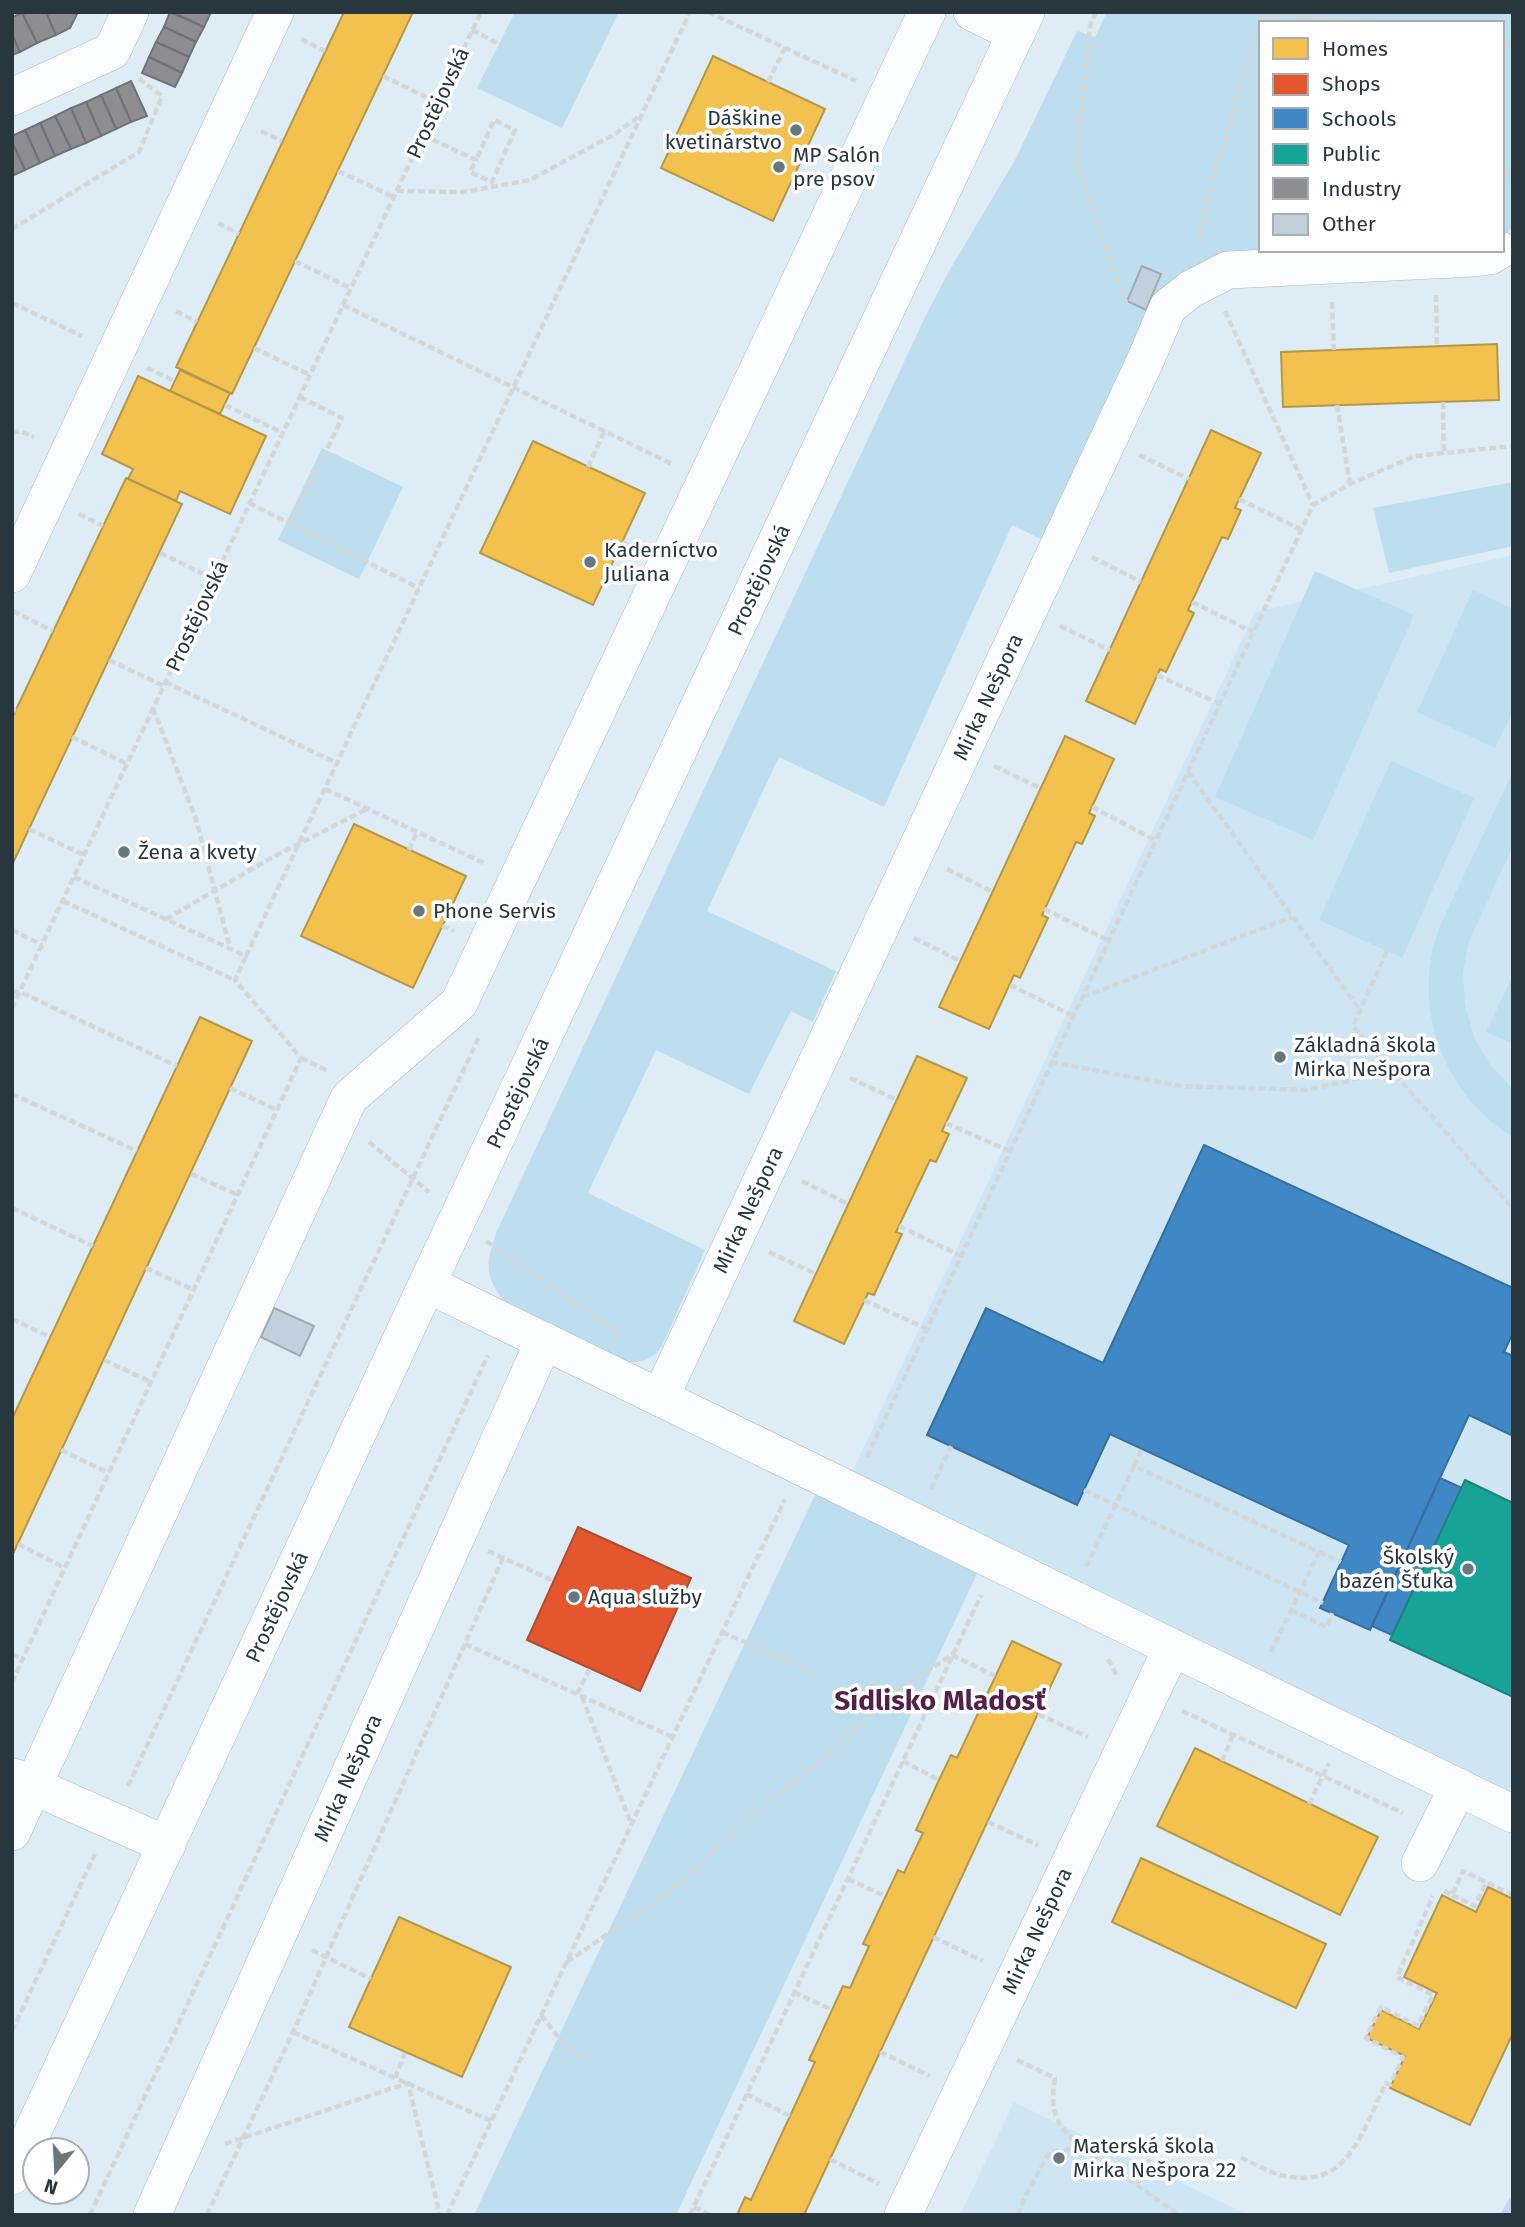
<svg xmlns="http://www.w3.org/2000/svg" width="1525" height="2227" font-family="'Fira Sans',sans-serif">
  <rect width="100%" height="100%" fill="#deedf5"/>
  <g fill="#cee6f4">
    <path d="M1513,555V1815L838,1502L1255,612Z"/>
    <path d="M1014,2102L1248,2215H960Z"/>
  </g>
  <g fill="#bddeef">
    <path d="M515,12H619L562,128L477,88Z"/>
    <path d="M1107,12H1513V223L1502,246V23H1261V250L1152,314L1041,539L1012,525L884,807L779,757L707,911L836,971L813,1022L791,1011L749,1094L656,1050L588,1193L705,1250L662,1346C652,1360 642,1362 626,1363L506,1303C483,1277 486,1262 497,1231L926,315L949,271L1015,160L1077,31L1095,37Z"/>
    <path d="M322,448L403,487L359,579L278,540Z"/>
    <path d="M1513,482V546L1389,573L1373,508Z"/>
    <path d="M1315,571L1414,615L1313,840L1215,797Z"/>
    <path d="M1473,590L1513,609V711L1495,748L1417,712Z"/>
    <path d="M1391,761L1474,798L1402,958L1319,920Z"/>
    <path d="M1513,772V846L1469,941L1463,973L1465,1005L1474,1037L1490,1065L1513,1089V1137C1449,1099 1416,1020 1433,948C1439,924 1452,901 1462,879C1479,843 1496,808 1513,772Z"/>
    <path d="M1513,975V1044L1486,1032Z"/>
    <path d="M817,1491L982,1563L676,2215H474Z"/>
  </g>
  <g fill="#f2c14e" stroke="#b59749" stroke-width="2">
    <path d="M344,12H413L232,394L176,367Z"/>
    <path d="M713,56L825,109L773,221L661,168Z"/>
    <path d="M1497,344L1499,400L1283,407L1281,352Z"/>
    <path d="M180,370L230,393L220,414L170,391Z"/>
    <path d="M138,376L266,436L230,514L180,491L176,501L128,479L133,469L102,454Z"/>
    <path d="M1211,430L1261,453L1235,508L1241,510L1228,539L1222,537L1188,610L1194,613L1166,672L1160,669L1135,724L1086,701Z"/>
    <path d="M533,441L645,493L593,605L480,553Z"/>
    <path d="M126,478L182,504L12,865V718Z"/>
    <path d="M1065,736L1114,759L1089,813L1095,816L1082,844L1076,842L1042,915L1048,918L1020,978L1014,975L989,1029L939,1007Z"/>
    <path d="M354,824L466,876L413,988L301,936Z"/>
    <path d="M200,1017L252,1041L12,1556V1419Z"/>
    <path d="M917,1056L967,1078L942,1131L949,1134L936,1162L930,1160L896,1232L902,1234L874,1295L868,1293L844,1344L794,1321Z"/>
    <path d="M1012,1641L1061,1664L804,2215H737L745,2197L751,2200L815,2062L809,2060L843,1986L850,1988L869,1946L863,1944L898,1870L904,1873L923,1833L916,1830L939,1780L951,1755L957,1758Z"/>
    <path d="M1195,1748L1378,1837L1340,1915L1157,1826Z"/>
    <path d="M1141,1858L1326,1944L1296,2008L1112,1922Z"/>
    <path d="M1488,1887L1513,1899V2033L1470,2125L1390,2088L1405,2056L1367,2038L1381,2010L1419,2029L1437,1993L1404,1977L1442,1895L1476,1912Z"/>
    <path d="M399,1917L511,1967L462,2077L349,2027Z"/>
  </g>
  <path fill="#e4572e" stroke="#ac4d32" stroke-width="2" d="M578,1527L691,1578L640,1691L527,1640Z"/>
  <g fill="#3f88c5" stroke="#386f9c" stroke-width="2">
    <path d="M1204,1145L1513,1288V1333L1504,1352L1513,1356V1436L1469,1415L1370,1630L1320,1608L1349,1545L1110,1434L1077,1505L927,1435L986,1308L1103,1363Z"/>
    <path d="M1440,1478L1462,1488L1392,1635L1372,1626Z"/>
  </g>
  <path fill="#17a398" stroke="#1c827d" stroke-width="2" d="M1465,1480L1513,1503V1697L1390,1640Z"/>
  <g fill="#8d8d92" stroke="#6f7378" stroke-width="2">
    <path d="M24,12H46L56,35L37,43L22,13Z"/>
    <path d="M46,12H78L70,28L56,35Z"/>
    <path d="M170,12L204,27L196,42L164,27Z"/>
    <path d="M172,12H211L204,27Z"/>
    <path d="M22,13L37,43L20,52L12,35V17Z"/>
    <path d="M164,27L196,42L189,57L156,42Z"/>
    <path d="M12,35L20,52L12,55Z"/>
    <path d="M156,42L189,57L182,73L149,57Z"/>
    <path d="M149,57L182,73L175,87L142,73Z"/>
    <path d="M131,81L147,116L131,122L116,88Z"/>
    <path d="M116,88L131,122L116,129L101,95Z"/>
    <path d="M101,95L116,129L101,136L86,102Z"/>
    <path d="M86,102L101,136L86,143L71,108Z"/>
    <path d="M71,108L86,143L71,149L55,116Z"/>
    <path d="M55,116L71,149L55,156L40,123Z"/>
    <path d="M40,123L55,156L40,163L25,130Z"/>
    <path d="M25,130L40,163L25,170L12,142V136Z"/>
    <path d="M12,142L25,170L12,176Z"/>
  </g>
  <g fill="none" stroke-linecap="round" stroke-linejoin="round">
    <path stroke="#c8d4f6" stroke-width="10" d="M1505,2215L1513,2202"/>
  </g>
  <g fill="#c2d0dd" stroke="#9faab2" stroke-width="2">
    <path d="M1142,266L1161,274L1146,310L1127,301Z"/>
    <path d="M274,1308L314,1326L300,1356L261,1337Z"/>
  </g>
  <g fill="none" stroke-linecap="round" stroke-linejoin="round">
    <g stroke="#acb9c0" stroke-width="38">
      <g id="minor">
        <path d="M972,12L1016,34"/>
        <path d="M12,97L112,51L130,12"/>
        <path d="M12,574L275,12"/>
        <path d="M427,1284L1513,1814"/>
        <path d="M660,1398L1146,359L1168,307L1191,289L1228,270L1474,258L1490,256L1500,250"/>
        <path d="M13,1777L167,1845"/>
        <path d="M12,1832L349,1098L459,1003L927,12"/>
        <path d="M1420,1863L1458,1787"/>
        <path d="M12,2176L427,1284L1026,12"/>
        <path d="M152,2215L544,1341"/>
        <path d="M903,2215L1172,1648"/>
      </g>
    </g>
    <g stroke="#d2d7da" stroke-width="4.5" stroke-dasharray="7 3.5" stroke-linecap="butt">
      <path d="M708,12L856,81"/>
      <path d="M1096,12L1090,26L1076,163L1127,305"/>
      <path d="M1263,14L1389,23"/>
      <path d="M1264,14L1279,23"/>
      <path d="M472,30L499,44"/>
      <path d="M301,39L325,51"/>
      <path d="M1502,44L1513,47"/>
      <path d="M383,76L438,103"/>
      <path d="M768,82L785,48"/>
      <path d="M261,131L282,141"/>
      <path d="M423,135L476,160L470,172L492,182L515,130L494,120L476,160"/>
      <path d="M803,156L815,161"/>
      <path d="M1502,170L1513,178"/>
      <path d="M338,171L394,197"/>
      <path d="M397,191L463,192L530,180L615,134L641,115"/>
      <path d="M218,223L239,234"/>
      <path d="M12,229L139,152L162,96L137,77"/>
      <path d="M1199,244L1205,207L1263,12"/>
      <path d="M295,261L350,288"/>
      <path d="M1436,295L1437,347"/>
      <path d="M1332,302L1334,350"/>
      <path d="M12,303L82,336"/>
      <path d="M343,305L672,464"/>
      <path d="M176,311L197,322"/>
      <path d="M1225,311L1313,505"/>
      <path d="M254,348L310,375"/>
      <path d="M147,368L175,381"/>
      <path d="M1443,402L1444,453"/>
      <path d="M225,405L283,433"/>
      <path d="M1337,405L1350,484"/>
      <path d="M12,433L20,431L34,437"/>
      <path d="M1139,455L1189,479"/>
      <path d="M588,467L604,432"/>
      <path d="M1239,499L1300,529"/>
      <path d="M249,503L419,588"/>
      <path d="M79,514L103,526"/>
      <path d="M291,524L342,418L300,397"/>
      <path d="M622,542L633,548"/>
      <path d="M160,553L214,579"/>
      <path d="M1092,557L1141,582"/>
      <path d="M1192,602L1253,632"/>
      <path d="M13,611L53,631"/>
      <path d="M1060,626L1110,650"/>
      <path d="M109,660L164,686"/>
      <path d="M1157,675L1220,704"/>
      <path d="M165,682L337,763"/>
      <path d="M153,708L196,819L230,948"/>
      <path d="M12,709L16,711"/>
      <path d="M72,737L127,764"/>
      <path d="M994,766L1040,788"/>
      <path d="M1188,772L1360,1010"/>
      <path d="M325,789L486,864"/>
      <path d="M1092,807L1155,840"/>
      <path d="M29,829L84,855"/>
      <path d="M409,850L417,832"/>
      <path d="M947,869L993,892"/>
      <path d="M74,877L246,956L690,12"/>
      <path d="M63,901L235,980"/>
      <path d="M1044,909L1108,940"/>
      <path d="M166,919L271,858L367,809"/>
      <path d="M442,926L454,931"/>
      <path d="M12,930L42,945"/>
      <path d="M914,938L960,961"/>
      <path d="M1387,951L1353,1026L1513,1209"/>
      <path d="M1010,985L1073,1016"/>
      <path d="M12,992H20L177,1066"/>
      <path d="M1083,997L1292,917"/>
      <path d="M12,1008L481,12"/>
      <path d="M301,1058L326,1070"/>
      <path d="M1051,1062L1180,1086L1307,1090L1392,1071"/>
      <path d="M850,1078L897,1100"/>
      <path d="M230,1088L277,1110"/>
      <path d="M12,1094L137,1151"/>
      <path d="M946,1123L1009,1151"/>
      <path d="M369,1142L429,1192"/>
      <path d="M191,1174L238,1195"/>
      <path d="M802,1181L848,1204"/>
      <path d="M12,1208L93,1246"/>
      <path d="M899,1226L961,1256"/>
      <path d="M486,1241L620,1334"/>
      <path d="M769,1252L816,1274"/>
      <path d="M146,1268L194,1290"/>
      <path d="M864,1300L927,1329"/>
      <path d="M12,1319L50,1337"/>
      <path d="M104,1360L151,1382"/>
      <path d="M61,1450L109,1473"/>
      <path d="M867,1457L1313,505L1350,484L1415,456L1513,446"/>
      <path d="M1134,1466L1142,1448"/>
      <path d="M931,1489L951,1446"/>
      <path d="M1084,1490L1323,1603"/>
      <path d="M18,1544L65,1568"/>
      <path d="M488,1551L554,1581"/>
      <path d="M1319,1552L1341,1562"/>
      <path d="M1086,1567L1134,1466L1319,1552L1270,1654"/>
      <path d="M1291,1610L1327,1627L1332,1613"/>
      <path d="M722,1632L815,1673"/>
      <path d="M465,1644L673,1737"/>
      <path d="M12,1654L23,1659"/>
      <path d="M1108,1659L1117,1676"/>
      <path d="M12,1682L301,1058L235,980L246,956"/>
      <path d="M577,1694L590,1668"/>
      <path d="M582,1697L631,1823"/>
      <path d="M1182,1711L1403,1813"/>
      <path d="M1038,1714L1088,1737"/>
      <path d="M903,1761L939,1780"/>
      <path d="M1222,1761L1233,1735"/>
      <path d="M128,1786L479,1037"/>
      <path d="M1309,1804L1329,1763"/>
      <path d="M988,1822L1038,1845"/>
      <path d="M848,1879L885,1896"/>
      <path d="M1444,1891L1452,1895L1463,1871L1513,1895"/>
      <path d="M1452,1895L1475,1906L1486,1883"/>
      <path d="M933,1937L983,1961"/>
      <path d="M312,1950L371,1979"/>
      <path d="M567,1962L673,1889L749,1818L834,1749L896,1691L952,1655L995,1676"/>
      <path d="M794,1992L832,2010"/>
      <path d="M541,2015L563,2043L587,2061"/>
      <path d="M12,2031L95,1854"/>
      <path d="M293,2032L491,2121"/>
      <path d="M880,2052L930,2076"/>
      <path d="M1017,2060L1055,2078C1048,2117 1060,2132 1090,2152"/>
      <path d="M395,2078L405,2053"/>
      <path d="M746,2094L790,2116"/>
      <path d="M225,2144L408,2083L440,2215"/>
      <path d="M1241,2158C1257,2165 1274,2175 1291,2177C1351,2186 1364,2126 1386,2083L1390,2085L1403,2057L1366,2038L1381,2007L1418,2026L1433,1995L1397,1977L1433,1896"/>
      <path d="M830,2159L879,2184"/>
      <path d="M1137,2184L1151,2157"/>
      <path d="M694,2207L710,2215"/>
      <path d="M90,2215L488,1355"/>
      <path d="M207,2215L293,2032L503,1558"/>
      <path d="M447,2215L785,1499"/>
      <path d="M690,2215L981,1595"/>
      <path d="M1018,2215L1025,2196L1049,2153L1069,2149L1094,2155L1179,2215"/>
    </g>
    <use href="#minor" stroke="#fafcfe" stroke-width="37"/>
  </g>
  <g fill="#68767d" stroke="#fff" stroke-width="2.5">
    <circle cx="796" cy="130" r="7"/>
    <circle cx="779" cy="167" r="7"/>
    <circle cx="590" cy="562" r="7"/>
    <circle cx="124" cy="852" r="7"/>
    <circle cx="419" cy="911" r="7"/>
    <circle cx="1280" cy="1057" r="7"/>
    <circle cx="1468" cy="1569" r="7"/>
    <circle cx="574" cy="1597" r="7"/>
    <circle cx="1059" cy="2158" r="7"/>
  </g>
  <g text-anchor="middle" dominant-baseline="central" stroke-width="7" stroke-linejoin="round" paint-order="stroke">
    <g font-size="21" fill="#28363d" stroke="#fff">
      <text transform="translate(438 103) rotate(-65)">Prostějovská</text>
      <text transform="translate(759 580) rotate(-65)">Prostějovská</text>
      <text transform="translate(197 616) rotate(-65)">Prostějovská</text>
      <text transform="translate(988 697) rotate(-65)">Mirka Nešpora</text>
      <text transform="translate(518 1093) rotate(-65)">Prostějovská</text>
      <text transform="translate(748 1210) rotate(-65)">Mirka Nešpora</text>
      <text transform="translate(277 1607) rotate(-65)">Prostějovská</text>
      <text transform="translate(348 1778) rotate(-66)">Mirka Nešpora</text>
      <text transform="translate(1037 1931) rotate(-65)">Mirka Nešpora</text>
    </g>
    <g font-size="21" fill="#28363d" stroke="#fff" text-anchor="start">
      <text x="782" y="118" text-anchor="end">Dáškine<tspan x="782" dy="24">kvetinárstvo</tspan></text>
      <text x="793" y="155">MP Salón<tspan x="793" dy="24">pre psov</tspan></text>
      <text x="604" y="550">Kaderníctvo<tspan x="604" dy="24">Juliana</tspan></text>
      <text x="138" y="852">Žena a kvety</text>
      <text x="433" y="911">Phone Servis</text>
      <text x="1294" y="1045">Základná škola<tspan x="1294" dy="24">Mirka Nešpora</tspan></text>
      <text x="1454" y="1557" text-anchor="end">Školský<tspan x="1454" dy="24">bazén Šťuka</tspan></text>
      <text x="588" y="1597">Aqua služby</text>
      <text x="1073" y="2146">Materská škola<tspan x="1073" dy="24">Mirka Nešpora 22</tspan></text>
    </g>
    <g font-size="28" font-weight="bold" fill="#551f4c" stroke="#fff">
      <text x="940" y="1700">Sídlisko Mladosť</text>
    </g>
  </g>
  <rect width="1525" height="2227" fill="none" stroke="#28363d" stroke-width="28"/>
  <rect x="1259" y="21" width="245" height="231" fill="#ffffff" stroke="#a9afb1" stroke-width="2"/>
  <rect x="1273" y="38" width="35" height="21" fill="#f2c14e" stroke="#a9afb1" stroke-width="2"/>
  <text x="1322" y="56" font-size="21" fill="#28363d">Homes</text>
  <rect x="1273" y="74" width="35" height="21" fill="#e4572e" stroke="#a9afb1" stroke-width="2"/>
  <text x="1322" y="91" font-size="21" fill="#28363d">Shops</text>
  <rect x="1273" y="108" width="35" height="21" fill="#3f88c5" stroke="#a9afb1" stroke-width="2"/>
  <text x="1322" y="126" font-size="21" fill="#28363d">Schools</text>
  <rect x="1273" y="144" width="35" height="21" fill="#17a398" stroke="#a9afb1" stroke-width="2"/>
  <text x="1322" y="161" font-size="21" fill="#28363d">Public</text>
  <rect x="1273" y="178" width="35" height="21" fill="#8d8d92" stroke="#a9afb1" stroke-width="2"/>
  <text x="1322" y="196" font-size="21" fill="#28363d">Industry</text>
  <rect x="1273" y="214" width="35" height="21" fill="#c2d0dd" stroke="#a9afb1" stroke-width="2"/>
  <text x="1322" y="231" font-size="21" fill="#28363d">Other</text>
  <g transform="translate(56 2171) rotate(198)"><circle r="33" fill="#ffffff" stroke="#a9afb1" stroke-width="2"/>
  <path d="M0-5L12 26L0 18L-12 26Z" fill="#68767d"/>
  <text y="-10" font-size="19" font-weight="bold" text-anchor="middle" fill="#28363d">N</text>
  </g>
</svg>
